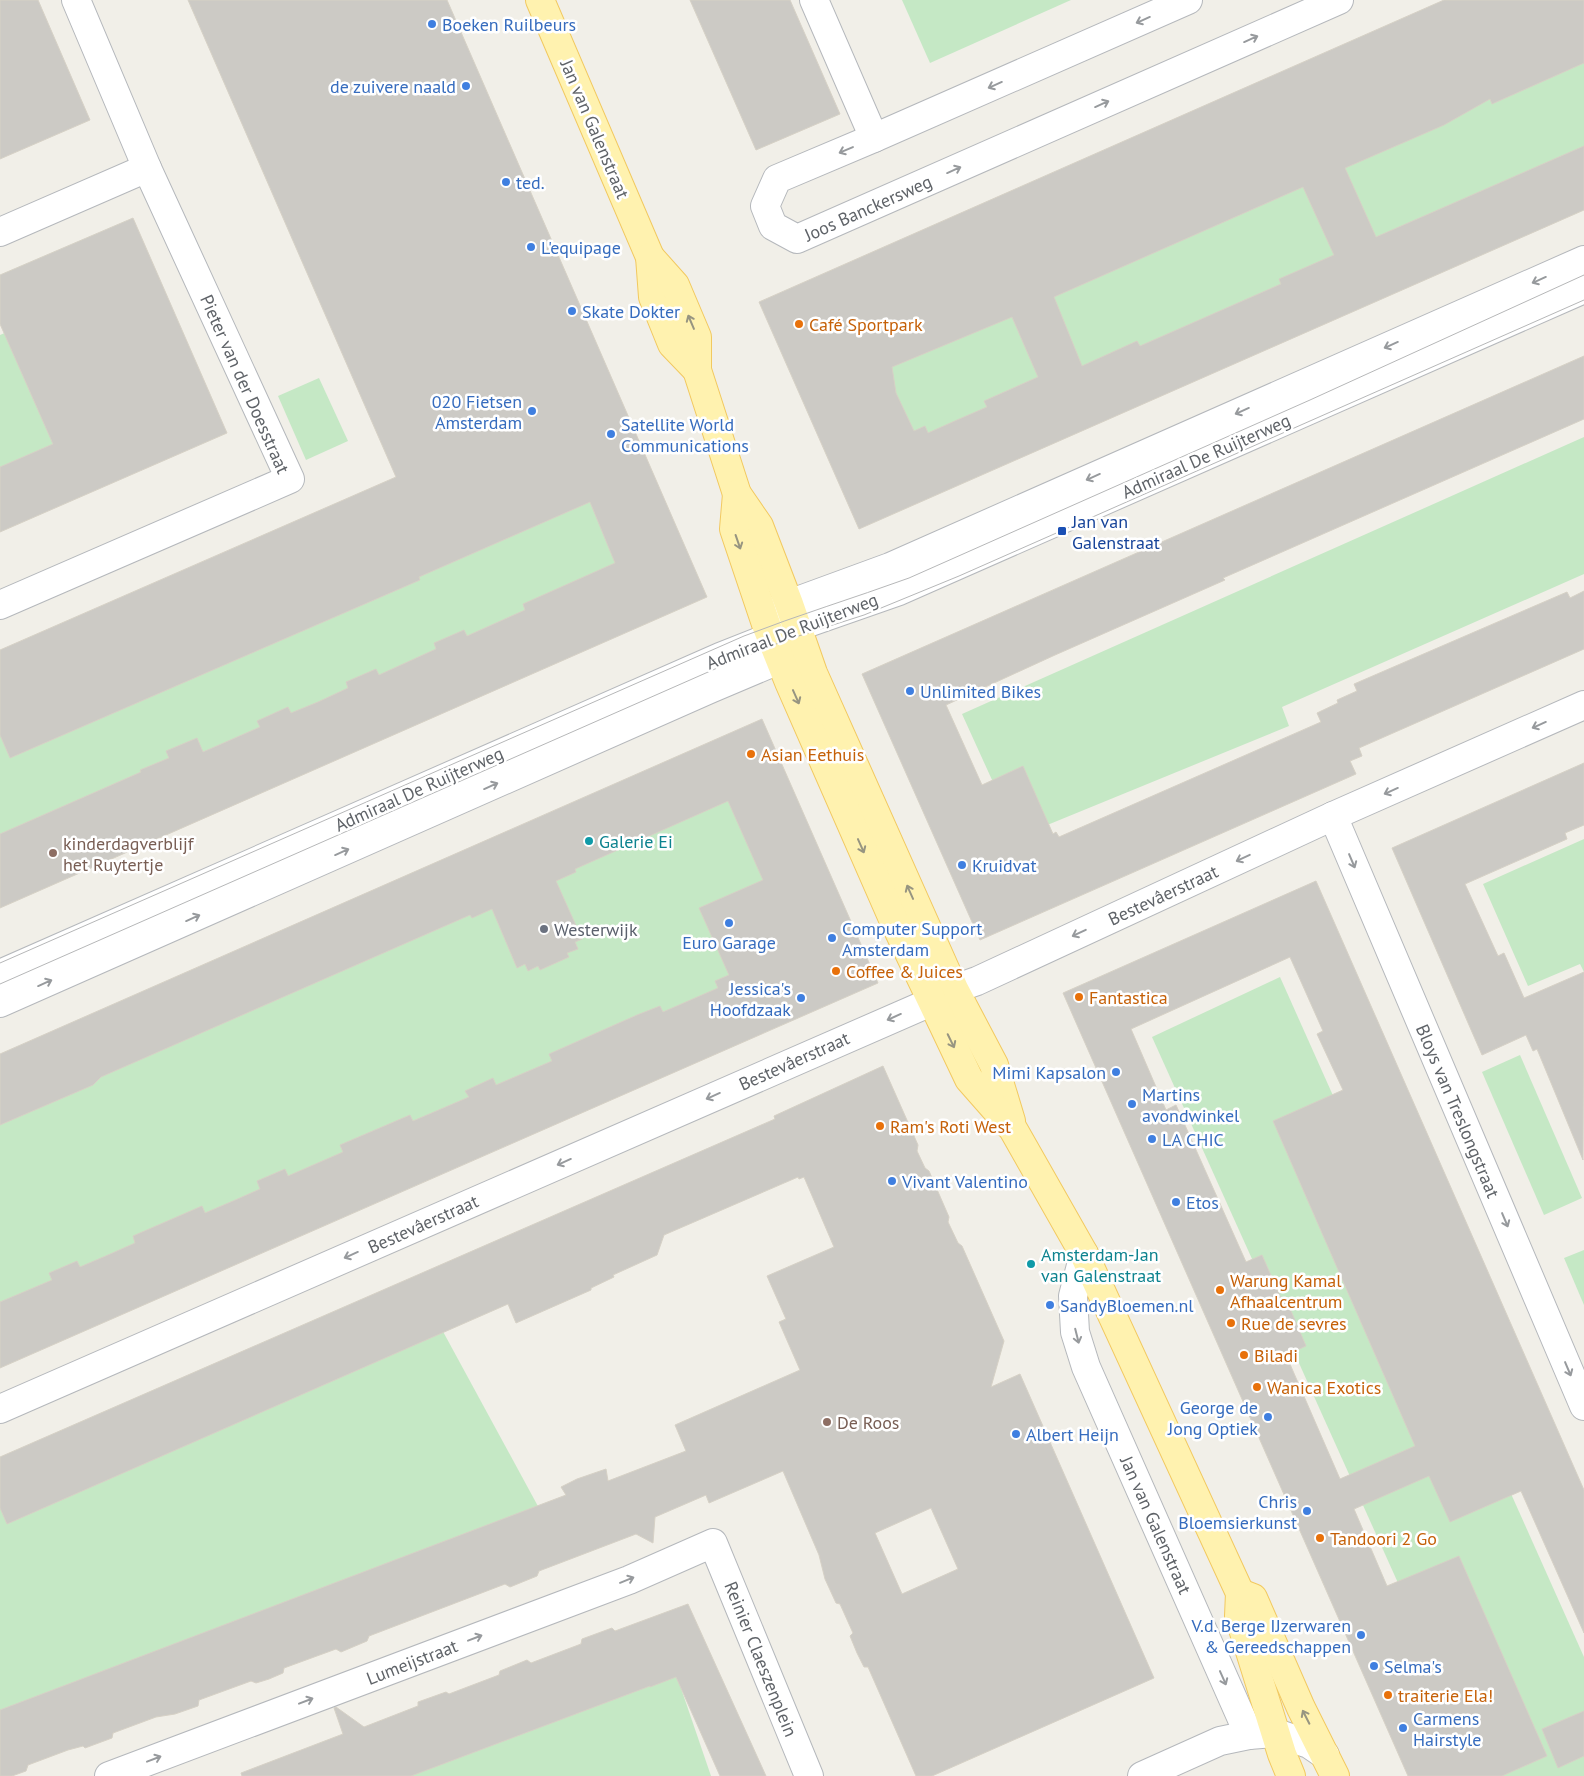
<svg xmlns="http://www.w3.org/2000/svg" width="1584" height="1776" font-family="'PT Sans',sans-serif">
  <rect width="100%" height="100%" fill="#f1efe8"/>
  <g fill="#c5e8c5">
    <path d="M228,0L658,573L0,855V705L454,505Z"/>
    <path d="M902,0H1071L930,63Z"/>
    <path d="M1584,0V167L853,498L796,333Z"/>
    <path d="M110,287L162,401L0,472V335Z"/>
    <path d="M319,378L348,441L306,460L278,396Z"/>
    <path d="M1584,437V574L1282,707L1289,726L1018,837L962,714Z"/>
    <path d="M721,779L801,968L0,1320V1107Z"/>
    <path d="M1584,839V972L1580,964L1528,986L1483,884Z"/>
    <path d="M1280,977L1584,1657V1776H1485L1152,1037Z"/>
    <path d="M1520,1055L1582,1198L1544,1215L1482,1072Z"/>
    <path d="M1584,1250V1305L1564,1258Z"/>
    <path d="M434,1315L546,1521L0,1738V1507Z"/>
    <path d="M671,1659L711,1776H357Z"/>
  </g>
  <g fill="#cccac5" stroke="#d6d1c6" fill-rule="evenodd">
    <path d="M0,0H38L90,120L0,159Z"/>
    <path d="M188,0H447L707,597L0,908V834L141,772L140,770L169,758L166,751L197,738L203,752L260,727L257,721L288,707L291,713L318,702L348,688L346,682L376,669L379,675L436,649L434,643L464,630L467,636L525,610L523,604L615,563L590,502L419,577L420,580L10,758L0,735V650L396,477Z"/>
    <path d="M690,0H790L840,114L756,150Z"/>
    <path d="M1444,0H1584V63L1492,104L1490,99L1444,125L1345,168L1376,237L1584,146V210L859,529L759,302ZM1303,187L1334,255L1279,279L1281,284L1140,346L1137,341L1082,366L1054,297ZM1012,317L1038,377L984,401L987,407L957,420L928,433L925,426L914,431L896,393L892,367Z"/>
    <path d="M133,218L227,433L0,532V467L53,444L0,324V275Z"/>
    <path d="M1584,356V419L1223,578L1225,580L1055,655L946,705L982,785L1023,766L1053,834L1056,832L1059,837L1321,722L1317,713L1338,703L1337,700L1357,691L1354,684L1567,592L1570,598L1584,591V649L1359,748L1362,756L1350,761L1356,774L980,940L862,674Z"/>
    <path d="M762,719L878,983L0,1368V1302L52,1280L49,1273L77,1261L80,1267L108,1255L135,1243L133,1236L202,1206L205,1213L233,1201L260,1189L257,1181L285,1169L288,1176L343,1152L340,1145L410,1115L413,1121L469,1097L465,1091L493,1078L496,1085L552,1061L549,1054L637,1015L660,1006L663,1012L718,988L715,981L729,975L699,908L763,880L728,801L575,869L576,872L556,881L582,939L575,942L578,949L567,953L569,957L540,970L538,966L528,971L525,964L517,968L492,909L472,918L470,915L101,1077L93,1085L0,1125V1054Z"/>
    <path d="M1584,763V825L1565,833L1567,839L1465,884L1498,956L1504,953L1524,998L1584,972L1583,1160L1537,1049L1533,1051L1526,1035L1482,1055L1392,848Z"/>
    <path d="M1316,881L1584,1490V1633L1521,1491L1450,1522L1429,1476L1354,1509L1387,1586L1459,1556L1547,1756L1502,1776H1408L1063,993ZM1290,957L1323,1031L1317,1034L1343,1090L1273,1121L1415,1446L1340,1479L1286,1355L1306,1346L1285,1297L1281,1298L1262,1255L1246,1262L1176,1105L1166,1110L1131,1029Z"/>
    <path d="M883,1066L918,1145L917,1151L925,1168L929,1171L949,1217L948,1222L958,1243L962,1246L1004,1341L991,1387L1020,1374L1154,1678L932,1776H916L868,1667H864L857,1653L850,1636L853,1633L840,1604L836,1603L825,1579L819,1555L783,1471L709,1503L706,1495L655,1517L653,1543L636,1534L539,1571L537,1576L510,1587L505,1584L369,1636L367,1641L341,1652L336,1649L284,1668L283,1673L269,1679L256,1683L251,1681L199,1700L198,1706L175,1714L156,1717L113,1733L112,1738L85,1748L83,1746L68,1750L28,1765L26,1771L12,1776H0V1710L566,1495L561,1487L577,1479L606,1469L608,1481L686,1451L675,1425L800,1370L779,1322L786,1319L767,1276L834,1247L804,1177L799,1179L798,1177L664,1235L657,1255L613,1275L614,1277L591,1288V1290L516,1323L508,1304L7,1524L0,1508V1457L775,1119L774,1116ZM931,1508L958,1569L902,1594L875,1533Z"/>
    <path d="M688,1604L766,1776H720L676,1677L650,1687V1686L411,1776H242L241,1773L343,1734L334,1708L336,1707L364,1727L418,1706V1702L446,1692L449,1694L499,1675L500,1671L527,1660L531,1663L581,1644L582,1639L612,1628L615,1631Z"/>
    <path d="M1584,1711V1756L1558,1768L1542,1729Z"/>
  </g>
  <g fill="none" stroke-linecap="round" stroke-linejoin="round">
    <g stroke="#b5b8bc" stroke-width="30">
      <g id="minor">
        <path d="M814,0L874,138"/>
        <path d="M1188,0L874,138L777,179L765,206L773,226L797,239L1339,0"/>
        <path d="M0,232L147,168"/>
        <path d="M0,605L290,479L147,168L76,0"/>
        <path d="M767,615L789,604L890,567L1584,260"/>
        <path d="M1333,816L1584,1406"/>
        <path d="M0,974L720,657L796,627L899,591L1584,289"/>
        <path d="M0,1003L710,689L802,650"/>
        <path d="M1084,1254L1073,1296L1075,1332L1086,1367L1249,1735"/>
        <path d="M0,1409L931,1002L954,989L977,981L1333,816L1584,705"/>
        <path d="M109,1776L629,1580L713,1543L809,1776"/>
        <path d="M1142,1776L1220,1741L1249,1735L1276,1733L1309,1744L1325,1755"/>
      </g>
    </g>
    <g stroke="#f2c960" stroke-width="30">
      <g id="major">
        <path d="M540,0L650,257L653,297L672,344L697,370"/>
        <path d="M650,257L675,285L697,337V370L737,494L759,526L789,604L813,673L954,989L994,1065L1011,1121"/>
        <path d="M737,494L734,529L767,627L789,682L893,919L969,1079L1013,1129L1084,1254L1240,1593L1239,1616L1282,1754L1291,1776"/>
        <path d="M1240,1593L1253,1598L1301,1708L1335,1776"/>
      </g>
    </g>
    <use href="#minor" stroke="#fff" stroke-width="28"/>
    <use href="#major" stroke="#fff2af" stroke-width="28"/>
    <g stroke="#b6b7b8" stroke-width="1">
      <path d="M0,963L744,636C798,615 854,598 909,578L1310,400L1584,275"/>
      <path d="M0,984L724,665L786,640L864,615L959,576L1584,300"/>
    </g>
  </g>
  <defs><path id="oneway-shaft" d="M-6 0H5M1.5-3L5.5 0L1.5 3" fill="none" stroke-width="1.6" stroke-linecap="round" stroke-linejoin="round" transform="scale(1.25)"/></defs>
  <g stroke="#979a9d">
    <use href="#oneway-shaft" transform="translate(1143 20) rotate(156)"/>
    <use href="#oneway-shaft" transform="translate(1251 39) rotate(-24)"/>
    <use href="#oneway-shaft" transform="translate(995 85) rotate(156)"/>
    <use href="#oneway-shaft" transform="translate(1102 104) rotate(-24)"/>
    <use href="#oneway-shaft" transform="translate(846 150) rotate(157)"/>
    <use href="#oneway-shaft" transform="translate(954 170) rotate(-24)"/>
    <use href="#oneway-shaft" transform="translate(1539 280) rotate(156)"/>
    <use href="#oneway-shaft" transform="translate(1391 345) rotate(156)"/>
    <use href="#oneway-shaft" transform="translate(1242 411) rotate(156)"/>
    <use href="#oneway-shaft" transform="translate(1093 477) rotate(156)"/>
    <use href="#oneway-shaft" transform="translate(1539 725) rotate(156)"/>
    <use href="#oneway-shaft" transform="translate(491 786) rotate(-24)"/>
    <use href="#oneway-shaft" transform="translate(1391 791) rotate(156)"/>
    <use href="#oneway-shaft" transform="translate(342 852) rotate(-24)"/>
    <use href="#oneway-shaft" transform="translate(1243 858) rotate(155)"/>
    <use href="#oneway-shaft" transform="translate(1352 861) rotate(67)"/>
    <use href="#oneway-shaft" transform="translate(193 918) rotate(-24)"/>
    <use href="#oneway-shaft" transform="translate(1079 933) rotate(155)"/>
    <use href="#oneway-shaft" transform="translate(45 983) rotate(-24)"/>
    <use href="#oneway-shaft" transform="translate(894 1017) rotate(156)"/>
    <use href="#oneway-shaft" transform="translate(713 1096) rotate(156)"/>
    <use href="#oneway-shaft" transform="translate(564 1162) rotate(156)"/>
    <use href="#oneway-shaft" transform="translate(1505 1220) rotate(67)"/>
    <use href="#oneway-shaft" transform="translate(351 1255) rotate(156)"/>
    <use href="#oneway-shaft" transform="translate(1077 1336) rotate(76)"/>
    <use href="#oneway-shaft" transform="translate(1568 1369) rotate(67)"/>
    <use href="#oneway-shaft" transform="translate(627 1580) rotate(-22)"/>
    <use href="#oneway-shaft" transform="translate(475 1638) rotate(-21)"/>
    <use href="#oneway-shaft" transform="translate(1223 1678) rotate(66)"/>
    <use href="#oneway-shaft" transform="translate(306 1701) rotate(-21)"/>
    <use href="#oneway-shaft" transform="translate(154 1759) rotate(-21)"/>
  </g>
  <g stroke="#979581">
    <use href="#oneway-shaft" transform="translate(691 322) rotate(-113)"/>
    <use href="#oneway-shaft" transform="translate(738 542) rotate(71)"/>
    <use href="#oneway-shaft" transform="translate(796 697) rotate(66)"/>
    <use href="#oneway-shaft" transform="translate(861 846) rotate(66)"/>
    <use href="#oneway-shaft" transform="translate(910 892) rotate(-114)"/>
    <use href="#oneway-shaft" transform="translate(951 1041) rotate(64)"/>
    <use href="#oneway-shaft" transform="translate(1306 1717) rotate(-117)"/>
  </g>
  <g fill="#3f7fe0" stroke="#fff" stroke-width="2">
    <circle cx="432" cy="24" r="5"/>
    <circle cx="466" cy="86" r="5"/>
    <circle cx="506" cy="182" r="5"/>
    <circle cx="531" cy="247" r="5"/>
    <circle cx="572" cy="311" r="5"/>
    <circle cx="532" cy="411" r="5"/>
    <circle cx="611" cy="434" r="5"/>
    <circle cx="910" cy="691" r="5"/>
    <circle cx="962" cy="865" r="5"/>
    <circle cx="729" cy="923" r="5"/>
    <circle cx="832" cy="938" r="5"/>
    <circle cx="801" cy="998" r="5"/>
    <circle cx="1116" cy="1072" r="5"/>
    <circle cx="1132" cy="1104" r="5"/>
    <circle cx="1152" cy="1139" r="5"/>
    <circle cx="892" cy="1181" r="5"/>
    <circle cx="1176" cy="1202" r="5"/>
    <circle cx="1050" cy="1305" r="5"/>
    <circle cx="1268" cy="1417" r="5"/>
    <circle cx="1016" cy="1434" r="5"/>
    <circle cx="1307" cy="1511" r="5"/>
    <circle cx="1361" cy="1635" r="5"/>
    <circle cx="1374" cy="1666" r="5"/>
    <circle cx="1403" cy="1728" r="5"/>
  </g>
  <g fill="#e8710a" stroke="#fff" stroke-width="2">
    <circle cx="799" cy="324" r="5"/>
    <circle cx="751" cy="754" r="5"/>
    <circle cx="836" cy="971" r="5"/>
    <circle cx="1079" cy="997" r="5"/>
    <circle cx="880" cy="1126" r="5"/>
    <circle cx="1220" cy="1290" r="5"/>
    <circle cx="1231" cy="1323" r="5"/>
    <circle cx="1244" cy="1355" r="5"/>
    <circle cx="1257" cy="1387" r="5"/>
    <circle cx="1320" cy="1538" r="5"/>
    <circle cx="1388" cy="1695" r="5"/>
  </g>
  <rect fill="#1a4fb4" stroke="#fff" stroke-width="2" x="1057" y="526" width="10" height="10" rx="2.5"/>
  <g fill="#0f9aa8" stroke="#fff" stroke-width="2">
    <circle cx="589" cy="841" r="5"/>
    <circle cx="1031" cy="1264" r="5"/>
  </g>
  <g fill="#8d6e63" stroke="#fff" stroke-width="2">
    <circle cx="53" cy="853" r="5"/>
    <circle cx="827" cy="1422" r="5"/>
  </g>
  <circle fill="#6b7280" stroke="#fff" stroke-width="2" cx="544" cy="929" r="5"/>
  <g text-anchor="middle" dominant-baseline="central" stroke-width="5" stroke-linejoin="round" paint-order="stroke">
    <g font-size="18" fill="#366cbe" stroke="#fff" text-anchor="start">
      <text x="442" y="24">Boeken Ruilbeurs</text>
      <text x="456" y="86" text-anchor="end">de zuivere naald</text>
      <text x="516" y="182">ted.</text>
      <text x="541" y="247">L'equipage</text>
      <text x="582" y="311">Skate Dokter</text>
      <text x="522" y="401" text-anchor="end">020 Fietsen<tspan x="522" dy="21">Amsterdam</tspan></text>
      <text x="621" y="424">Satellite World<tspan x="621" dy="21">Communications</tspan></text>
      <text x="920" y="691">Unlimited Bikes</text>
      <text x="972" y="865">Kruidvat</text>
      <text x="842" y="928">Computer Support<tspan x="842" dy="21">Amsterdam</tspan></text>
      <text x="729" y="942" text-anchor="middle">Euro Garage</text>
      <text x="791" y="988" text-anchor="end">Jessica's<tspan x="791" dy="21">Hoofdzaak</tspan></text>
      <text x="1106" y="1072" text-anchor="end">Mimi Kapsalon</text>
      <text x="1142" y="1094">Martins<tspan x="1142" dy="21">avondwinkel</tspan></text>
      <text x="1162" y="1139">LA CHIC</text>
      <text x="902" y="1181">Vivant Valentino</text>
      <text x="1186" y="1202">Etos</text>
      <text x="1060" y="1305">SandyBloemen.nl</text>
      <text x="1258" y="1407" text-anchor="end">George de<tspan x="1258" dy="21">Jong Optiek</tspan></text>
      <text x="1026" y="1434">Albert Heijn</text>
      <text x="1297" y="1501" text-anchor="end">Chris<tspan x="1297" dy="21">Bloemsierkunst</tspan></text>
      <text x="1351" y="1625" text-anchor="end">V.d. Berge IJzerwaren<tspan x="1351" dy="21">&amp; Gereedschappen</tspan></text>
      <text x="1384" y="1666">Selma's</text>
      <text x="1413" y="1718">Carmens<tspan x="1413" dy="21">Hairstyle</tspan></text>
    </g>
    <g font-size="18" fill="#5f6368" stroke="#fff">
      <text transform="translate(595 129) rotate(67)">Jan van Galenstraat</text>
      <text transform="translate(868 208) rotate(-24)">Joos Banckersweg</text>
      <text transform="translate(245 384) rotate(66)">Pieter van der Doesstraat</text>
      <text transform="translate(1206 456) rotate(-24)">Admiraal De Ruijterweg</text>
      <text transform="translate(792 631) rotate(-21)">Admiraal De Ruijterweg</text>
      <text transform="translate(419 789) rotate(-24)">Admiraal De Ruijterweg</text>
      <text transform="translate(1163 895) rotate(-25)">Bestevâerstraat</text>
      <text transform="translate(794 1061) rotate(-24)">Bestevâerstraat</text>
      <text transform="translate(1458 1111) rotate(67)">Bloys van Treslongstraat</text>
      <text transform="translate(423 1224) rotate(-24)">Bestevâerstraat</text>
      <text transform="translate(1156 1525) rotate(66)">Jan van Galenstraat</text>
      <text transform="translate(761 1659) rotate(68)">Reinier Claeszenplein</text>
      <text transform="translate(412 1662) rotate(-21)">Lumeijstraat</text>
    </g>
    <g font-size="18" fill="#c56008" stroke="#fff" text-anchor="start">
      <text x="809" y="324">Café Sportpark</text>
      <text x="761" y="754">Asian Eethuis</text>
      <text x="846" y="971">Coffee &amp; Juices</text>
      <text x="1089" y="997">Fantastica</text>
      <text x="890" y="1126">Ram's Roti West</text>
      <text x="1230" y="1280">Warung Kamal<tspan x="1230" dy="21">Afhaalcentrum</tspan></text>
      <text x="1241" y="1323">Rue de sevres</text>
      <text x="1254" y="1355">Biladi</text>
      <text x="1267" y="1387">Wanica Exotics</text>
      <text x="1330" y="1538">Tandoori 2 Go</text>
      <text x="1398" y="1695">traiterie Ela!</text>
    </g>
    <g font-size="18" fill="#164399" stroke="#fff" text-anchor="start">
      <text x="1072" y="521">Jan van<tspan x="1072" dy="21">Galenstraat</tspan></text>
    </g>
    <g font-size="18" fill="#0d838f" stroke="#fff" text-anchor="start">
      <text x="599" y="841">Galerie Ei</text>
      <text x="1041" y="1254">Amsterdam-Jan<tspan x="1041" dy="21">van Galenstraat</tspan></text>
    </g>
    <g font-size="18" fill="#785e54" stroke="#fff" text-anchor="start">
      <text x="63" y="843">kinderdagverblijf<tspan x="63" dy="21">het Ruytertje</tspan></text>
      <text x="837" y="1422">De Roos</text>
    </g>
    <g font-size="18" fill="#5b616d" stroke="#fff" text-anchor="start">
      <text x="554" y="929">Westerwijk</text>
    </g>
  </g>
</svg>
